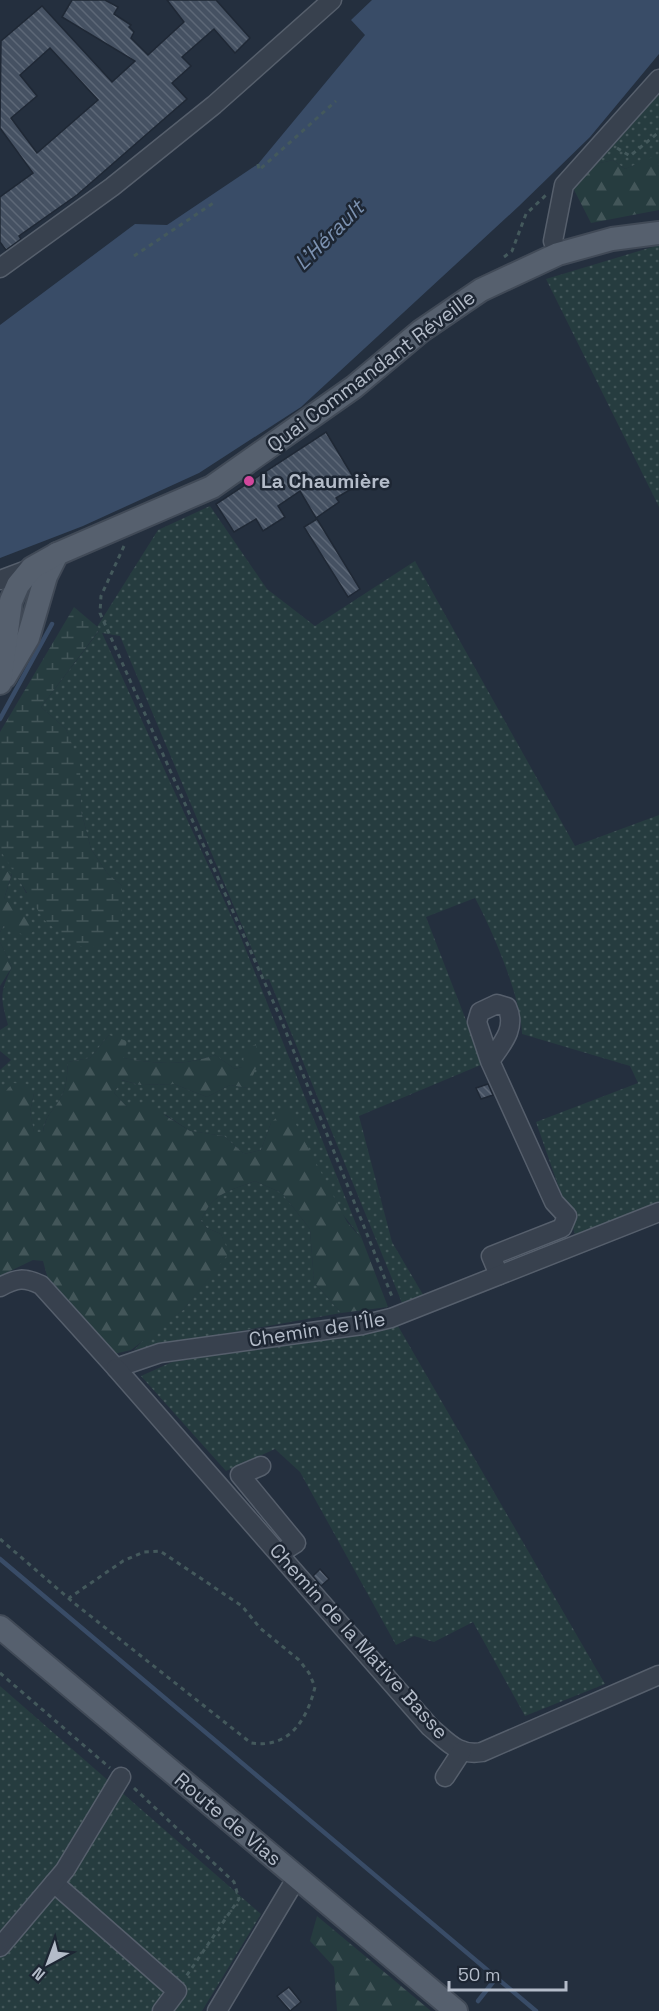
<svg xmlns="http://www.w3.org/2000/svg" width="659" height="2011" font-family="'Space Grotesk',sans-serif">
  <defs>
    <pattern id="grass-dots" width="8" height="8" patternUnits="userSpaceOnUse" patternTransform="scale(1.5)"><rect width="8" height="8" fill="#263c3f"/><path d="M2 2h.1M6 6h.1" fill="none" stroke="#435659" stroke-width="1.8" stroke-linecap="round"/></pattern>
    <pattern id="forest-firs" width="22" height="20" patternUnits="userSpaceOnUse" patternTransform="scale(1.5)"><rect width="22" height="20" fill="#263c3f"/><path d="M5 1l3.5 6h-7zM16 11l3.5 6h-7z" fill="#435659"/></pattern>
    <pattern id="wetland-marsh" width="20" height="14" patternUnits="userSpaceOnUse" patternTransform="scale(1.5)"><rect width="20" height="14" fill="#263c3f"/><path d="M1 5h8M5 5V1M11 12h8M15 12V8" fill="none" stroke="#435659"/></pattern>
    <pattern id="building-back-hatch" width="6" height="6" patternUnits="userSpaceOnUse" patternTransform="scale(1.5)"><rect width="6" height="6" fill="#455162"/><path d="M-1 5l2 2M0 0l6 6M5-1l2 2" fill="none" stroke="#5d6877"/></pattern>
  </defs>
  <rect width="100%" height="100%" fill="#242f3e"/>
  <g fill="url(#grass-dots)">
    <path d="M659,90V166L655,157L625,169L613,160L596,164Z"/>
    <path d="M659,245V507L546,279Z"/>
    <path d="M210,506L267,589L315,626L415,561L575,846L659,815V1204L575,1234L536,1122L638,1083L630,1066L522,1034C521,997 493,932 475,898L426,917L483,1064L359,1116L392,1242L425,1298L402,1303L269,979L265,980L120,636L102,633L239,933L362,1239L271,1123L261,1150L244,1154L224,1136L190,1131L166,1115L127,1107L114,1093L121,1080L140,1085L174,1084L207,1097L230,1085L248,1088L242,1067L235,1069L215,1055C185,1066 155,1064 123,1058L109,1035L90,1058L68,1062C67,1075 67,1088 60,1099C52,1114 46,1113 43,1132L34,1133L30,1112L34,1093L0,1092V1070L11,1060L0,1051V1030L8,1025C0,996 0,993 12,967L0,942V932L4,925V899L12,874L0,869V850L11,863L26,893L122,886L107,873L91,849L81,811L79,765L66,729L41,707L99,631L97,627L158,530Z"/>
    <path d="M255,1181L282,1193L310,1229L314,1282L341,1313L134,1350L148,1335L183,1310L228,1253L221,1234L207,1228L201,1221C212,1193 229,1191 255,1181Z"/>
    <path d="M398,1326L605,1684L525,1716L473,1622L434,1642L414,1636L396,1645L300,1472L275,1449L226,1471L141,1376L172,1362Z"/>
    <path d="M0,1686L261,1914L202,2011H0Z"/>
  </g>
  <g fill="url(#forest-firs)">
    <path d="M655,156L659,166V210L591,223L572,186L596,164L613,160L625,169Z"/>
    <path d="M0,869L12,873L4,899L38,927L27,937L4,925L0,932Z"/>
    <path d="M0,942L12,967L0,986Z"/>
    <path d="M109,1035L127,1041L123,1058C155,1064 186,1066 215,1055L235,1069L242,1067L245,1050L256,1044L258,1063L248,1088L230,1085L207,1097L174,1084L140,1085L122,1080L114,1093L127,1107L144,1102L190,1131L224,1136L244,1154L261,1150L271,1123L287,1107L347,1222L362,1239L388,1307L341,1313L314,1282L310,1229L282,1193L255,1181C229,1191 212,1193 201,1221L207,1228L221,1234L229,1253L183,1310L131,1350L114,1354L49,1283L43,1261L33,1260L0,1276V1092H5L13,1083L27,1084L34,1093L30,1112L34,1132H43C47,1112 51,1115 60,1099C67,1088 67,1075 68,1062L90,1058Z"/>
    <path d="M317,1916L431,2011H337L334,1967L310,1941Z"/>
  </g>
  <path fill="url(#wetland-marsh)" d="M74,607L100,629L41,707L66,729L80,765L81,811L91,849L107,873L122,886L121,926L92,948L75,945L44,920L0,850V732Z"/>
  <path fill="#394c67" d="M372,0H659V54L590,137L519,206L301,407L199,473L83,526L0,558V325L135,224L167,225L258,164L365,35L351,20Z"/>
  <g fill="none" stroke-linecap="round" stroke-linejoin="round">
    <g stroke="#394c67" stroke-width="4.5">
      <path d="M0,719L52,624"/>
      <path d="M0,1559L536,2011"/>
      <path d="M478,2001L497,1977"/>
    </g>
  </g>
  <g fill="url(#building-back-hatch)" stroke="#1f2835" stroke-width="1.5" fill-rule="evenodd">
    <path d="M72,0H105L118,7L114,14L131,25L129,27L134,32L131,38L148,55L184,22L167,0H216L250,38L235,53L214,29L182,57L191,66L172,83L187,99L77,195L19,236L21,239L6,250L0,242V197L33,173L0,128L1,41L42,6L112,82L135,61L62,17ZM50,48L98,100L37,153L11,118L37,96L20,75Z"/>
    <path d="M326,432L358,485L336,498L339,502L316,518L300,491L278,506L285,517L263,531L256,519L234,532L216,504Z"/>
    <path d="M317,519L360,589L348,597L304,527Z"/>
    <path d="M488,1084L493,1095L481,1099L476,1088Z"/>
    <path d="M320,1569L329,1579L321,1586L313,1576Z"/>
    <path d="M289,1987L301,2002L290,2011L277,1996Z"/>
  </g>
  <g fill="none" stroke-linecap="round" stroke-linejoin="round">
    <g stroke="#565f6c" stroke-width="21">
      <g id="minor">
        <path d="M558,254L553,241L564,185L659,79"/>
        <path d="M0,268L112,187L214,105L332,0"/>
        <path d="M0,580L32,568"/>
        <path d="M490,1061C502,1044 517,1028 507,1007L497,1004L480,1012L477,1022L490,1061L554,1202L567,1216L562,1228L491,1256L499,1275"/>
        <path d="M0,1287C17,1278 24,1277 41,1285L116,1368L160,1353L362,1325L391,1318L659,1212"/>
        <path d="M116,1368L430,1727C448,1742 458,1756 482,1752L659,1675"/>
        <path d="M261,1466L240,1475L296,1543L280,1553"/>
        <path d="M445,1777L462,1751"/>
        <path d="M54,1883L177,1991L162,2011"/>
        <path d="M0,1947L65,1870L121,1777"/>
        <path d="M217,2011L297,1877"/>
      </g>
    </g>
    <g stroke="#414a57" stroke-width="26">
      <g id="major">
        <path d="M5,677L28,638L46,576L57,554"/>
        <path d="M0,683L11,601L18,585L32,568L57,554L212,487L354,387L421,331L481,290L558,254L612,239L659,233"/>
        <path d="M0,1627L456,2011"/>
      </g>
    </g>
    <g stroke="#44595c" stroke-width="3" stroke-dasharray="4.5 4.5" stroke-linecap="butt">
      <path d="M617,148L630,156L659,132"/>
      <path d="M258,164L259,170L336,101"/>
      <path d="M134,256L215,202"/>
      <path d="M504,257L512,251L526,214L546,195"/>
      <path d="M124,546L101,596L100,613L280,1017L393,1299"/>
      <path d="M0,1539L74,1603L251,1743C289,1749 307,1720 315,1687L309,1673L299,1660L260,1628L242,1606L160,1551L144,1552L123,1561L69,1598"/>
      <path d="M0,1673L110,1768"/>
      <path d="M134,1788L234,1882L239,1899L185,1978"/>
    </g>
    <use href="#minor" stroke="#38414e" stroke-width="18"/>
    <use href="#major" stroke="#56606e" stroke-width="22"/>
  </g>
  <circle fill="#d1479c" stroke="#1d2633" stroke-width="2" cx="249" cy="481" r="6"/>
  <g text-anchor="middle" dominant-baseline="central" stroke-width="5" stroke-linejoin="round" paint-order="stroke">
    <g font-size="20" fill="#b4bcc9" stroke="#1d2633">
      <text transform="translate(371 371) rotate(-37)">Quai Commandant Réveille</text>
      <text transform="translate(317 1329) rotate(-9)">Chemin de l'Île</text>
      <text transform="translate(359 1641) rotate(48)">Chemin de la Mative Basse</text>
      <text transform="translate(228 1819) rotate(40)">Route de Vias</text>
    </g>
    <g font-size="20" font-weight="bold" fill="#b4bcc9" stroke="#1d2633" text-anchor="start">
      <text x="261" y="481">La Chaumière</text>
    </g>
    <g font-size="21" font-style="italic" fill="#7c92b1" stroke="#1d2633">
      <text transform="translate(329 235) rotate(-45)">L'Hérault</text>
    </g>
  </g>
  <g transform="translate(48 1963) rotate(221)" stroke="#1d2633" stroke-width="4.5" paint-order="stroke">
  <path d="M0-4.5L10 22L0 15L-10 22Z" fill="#b4bcc9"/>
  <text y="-9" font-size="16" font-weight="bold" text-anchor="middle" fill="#b4bcc9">N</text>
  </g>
  <path d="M449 1981v9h117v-9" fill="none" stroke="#b4bcc9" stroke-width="3"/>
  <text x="458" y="1981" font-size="18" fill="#b4bcc9" stroke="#1d2633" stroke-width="4.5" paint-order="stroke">50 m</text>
</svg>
